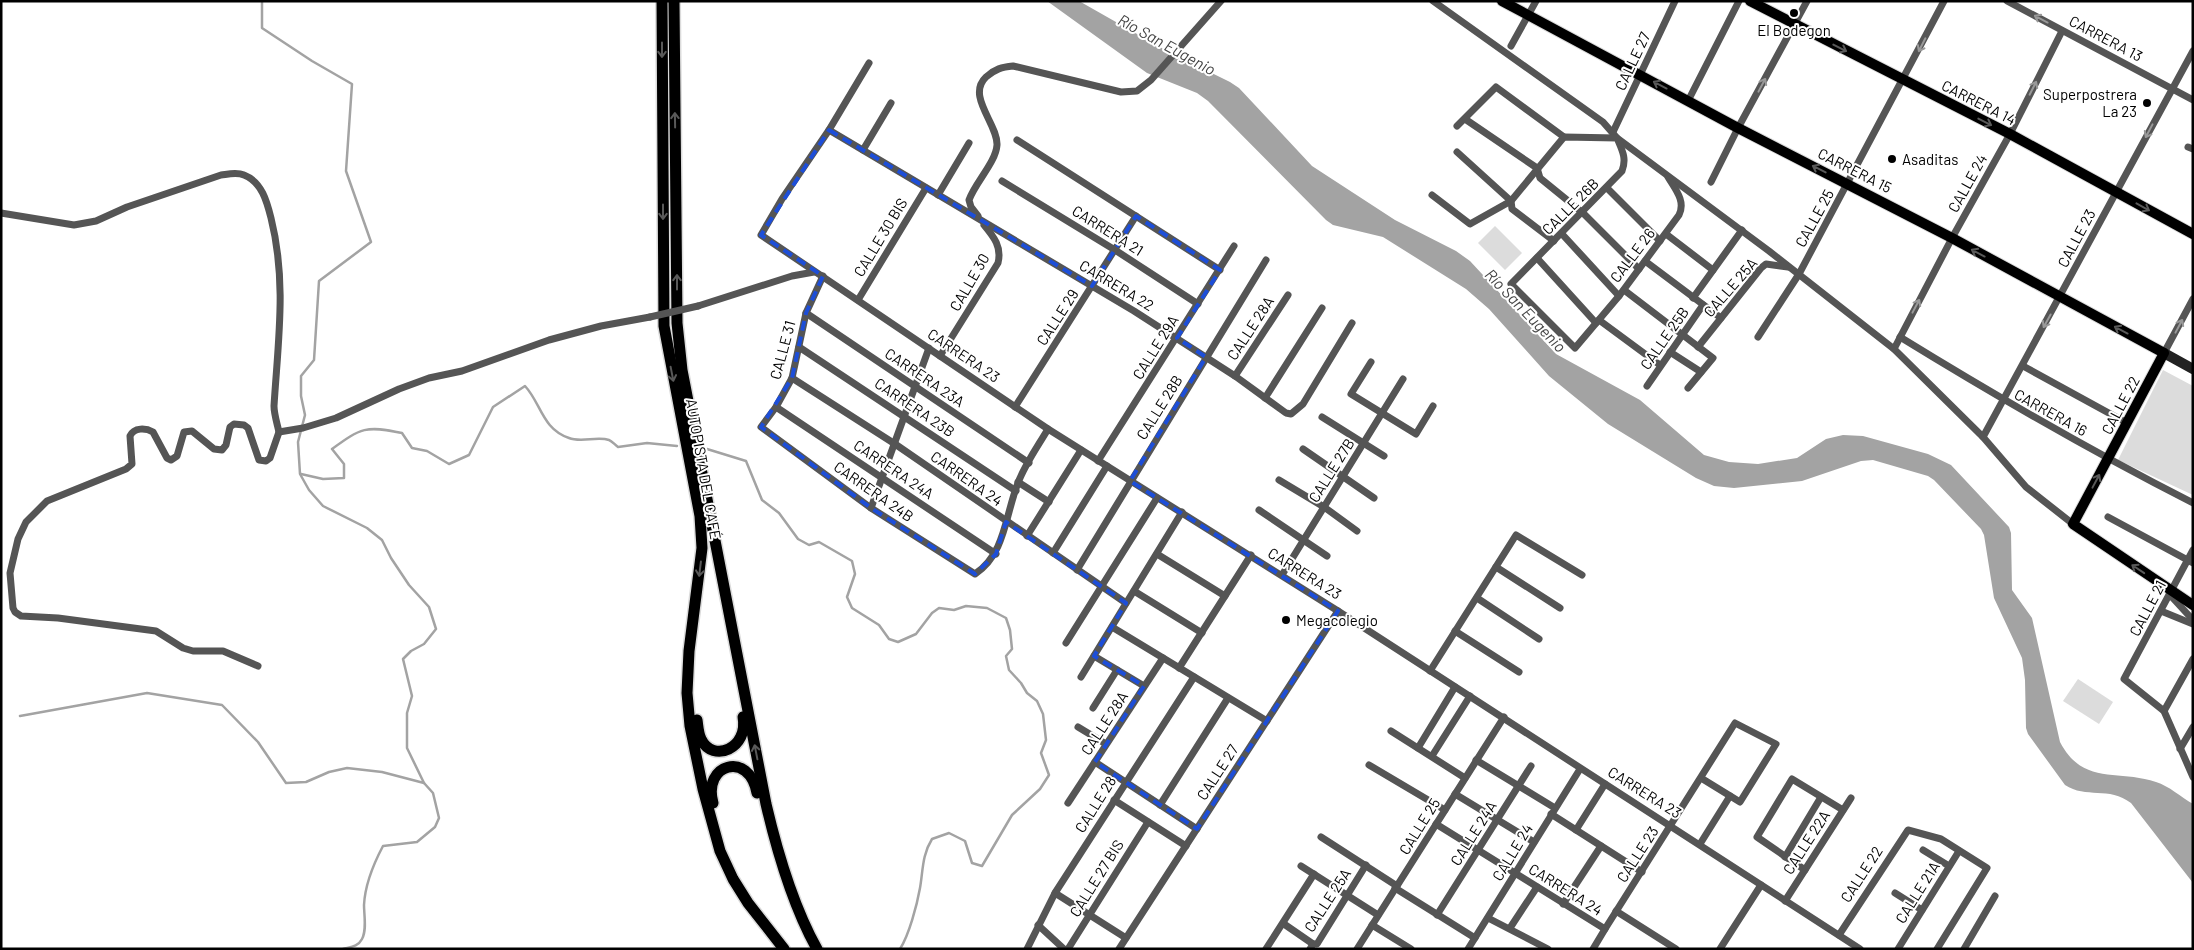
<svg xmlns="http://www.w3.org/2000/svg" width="2194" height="950" font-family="Barlow,sans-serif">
  <rect width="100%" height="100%" fill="#fff"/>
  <g fill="#dcdcdc">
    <path d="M1495,226L1522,253L1505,270L1478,243Z"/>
    <path d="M2163,370L2193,386V495L2118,460Z"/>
    <path d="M2078,679L2113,702L2099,724L2063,701Z"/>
  </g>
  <path fill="#a3a3a3" d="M1047,1H1079L1167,51L1230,82L1239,88L1312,166L1395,220L1456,251L1470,261L1556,354L1640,400L1704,455L1729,462L1758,464L1797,458L1826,439L1843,435L1863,436L1928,454L1951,465L2009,527L2011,533L2012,590L2032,618L2060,742C2083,786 2118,769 2156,782C2169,786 2181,797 2193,804V883L2131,803C2109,786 2086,799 2065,785L2028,734L2026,728L2025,680L2022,658L1994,598L1984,535L1981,529L1934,480L1928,476L1873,460L1861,461L1802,481L1734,488L1714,486L1696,478L1608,424L1549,376L1489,309L1466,289L1383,237L1333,225L1326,220L1208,101L1197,93L1147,73Z"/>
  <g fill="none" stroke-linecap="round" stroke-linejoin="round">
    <g stroke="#a3a3a3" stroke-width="2.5">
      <path d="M262,1V28L312,61L352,84L346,171L371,242L319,281L314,360L301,376V396L305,415L298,442L300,474L309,490L323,506L367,528L382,540L391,558L409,585L429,607L436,629L424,644L411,651L403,659L412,696L407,713V748L424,783L433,793L439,818L435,827L417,842L383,846C374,863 365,885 364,905C364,915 367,930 362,939C358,947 350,947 343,949"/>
      <path d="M707,449L746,461L762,500L779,513L798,539L809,545L819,542L852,561L855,574L847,597L852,608L879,625L889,639L898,642L916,634L932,613L939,608L954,610L966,606L987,608L1006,618L1010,630L1012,649L1006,656L1009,670L1021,683L1027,693L1037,701L1043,714L1046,740L1041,753L1049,775L1040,789L1012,815L982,866L972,863L965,841L949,833L932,839C922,855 923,871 920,888C917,905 909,935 900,949"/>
      <path d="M301,474L323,479L344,478V464L332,449C361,428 366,425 402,433L412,448L427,451L449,464L469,455L493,407L525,386C541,403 542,429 569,438C581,443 597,436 609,440C612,441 615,445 618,447L647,443L677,446"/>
      <path d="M20,716L147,693L222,705L258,742L286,783L306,782L329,772L347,768L382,772L424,783"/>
    </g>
    <g stroke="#dbdbdb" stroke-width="12">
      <g id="primary">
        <path d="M1502,1L1738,128L1952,238L2164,353L2073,524L2193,605"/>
        <path d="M1750,1L2010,134L2193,234"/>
      </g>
    </g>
    <g stroke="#dbdbdb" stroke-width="14">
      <g id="trunk">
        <path d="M662,1L664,326L700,516L702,548L689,651L687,693L690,726L703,789L720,851L733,879L748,903L784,949"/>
        <path d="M674,1L677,323L682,370L766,804C777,851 793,906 817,949"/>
        <path d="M697,720C698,726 698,733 701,739C713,764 749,748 743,717"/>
        <path d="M713,803C702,764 749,750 757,793"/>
      </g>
    </g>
    <g stroke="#555" stroke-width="7">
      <path d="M1433,1L1603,122L1617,138L1769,251L1894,349L1983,437L2026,487L2073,524"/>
      <path d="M2007,1L2193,100"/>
      <path d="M1511,46L1536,1"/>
      <path d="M869,63L829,130L782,199L761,235L1048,429L1338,611L1860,949"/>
      <path d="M1688,101L1739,1"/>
      <path d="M1465,119L1537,168L1540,178L1583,213L1639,269"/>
      <path d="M1457,126L1496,87L1564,137"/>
      <path d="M829,130L1134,311L1235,376L1286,413L1291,414L1303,404L1352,323"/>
      <path d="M1613,132L1675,1"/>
      <path d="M1017,140L1220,270"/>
      <path d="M2188,147L2193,149"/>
      <path d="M863,150L891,103"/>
      <path d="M1457,152L1511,201L1512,209L1554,241"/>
      <path d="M1002,181L1115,250L1198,304"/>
      <path d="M1711,182L1738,128L1807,1"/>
      <path d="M1607,188L1660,241"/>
      <path d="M938,195L969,143"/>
      <path d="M1432,195L1470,224L1511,201L1564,137L1617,138C1622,150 1627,158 1622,171L1511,284L1575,348L1619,296L1679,215C1686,201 1675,189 1668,177"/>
      <path d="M1,213L74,225L96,221L127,207L221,175C229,174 237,172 244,175C262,182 267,202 271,218C287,282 278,341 274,406C274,414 277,423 279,432L303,428L336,418L399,389L429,378L462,371L549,340L601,326L650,317"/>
      <path d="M978,216L971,207L969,200C975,183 996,162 997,145C998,124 966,96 986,77C995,69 1002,67 1013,66L1121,92L1137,91L1151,80L1221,1"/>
      <path d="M1562,234L1619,296"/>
      <path d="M1666,234L1713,270"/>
      <path d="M1537,258L1596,323"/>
      <path d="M1645,261L1721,318"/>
      <path d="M823,276L806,313L792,378L776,407L761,427L871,508L975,574C1006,553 1005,515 1018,483C1025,464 1038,446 1048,429"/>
      <path d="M1624,290L1713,358L1688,388"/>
      <path d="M1693,298L1742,230"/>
      <path d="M858,300L926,188"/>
      <path d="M698,306L792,276L814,272"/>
      <path d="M806,313L1029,463"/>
      <path d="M1599,320L1660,365"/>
      <path d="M1758,337L1799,274L1944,1"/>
      <path d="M1900,337C1996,396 2093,452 2193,503"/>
      <path d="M799,347L1016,491"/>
      <path d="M1698,347L1761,268L1766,264L1788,267"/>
      <path d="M1894,349L1952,238L2010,134L2062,31"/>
      <path d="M1670,352L1701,372"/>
      <path d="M2164,353L2193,299"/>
      <path d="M940,356L998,263C1002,247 994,237 984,225"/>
      <path d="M1371,362L1351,394L1416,434L1433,406"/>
      <path d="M2023,366L2127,423"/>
      <path d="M1235,376L1288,295"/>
      <path d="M792,378L895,444L1126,603"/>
      <path d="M1647,386L1703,305"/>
      <path d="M1265,398L1322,308"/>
      <path d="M776,407L996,554"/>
      <path d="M1015,407L1136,216"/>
      <path d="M1322,417L1384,456"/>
      <path d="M1983,437L2193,51"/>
      <path d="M1303,449L1374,498"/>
      <path d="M1098,461L1234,246"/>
      <path d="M1279,480L1324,507L1357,531"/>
      <path d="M1018,482L1049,502"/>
      <path d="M871,508L929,348"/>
      <path d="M1259,510L1327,556"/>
      <path d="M2108,517L2193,563"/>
      <path d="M1027,536L1081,450"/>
      <path d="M2193,550L2124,679L2164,711L2193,777"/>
      <path d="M1053,553L1107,466"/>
      <path d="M1157,554L1225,596"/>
      <path d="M1496,567L1560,608"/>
      <path d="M1077,570L1266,260"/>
      <path d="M1282,575L1403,379"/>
      <path d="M1134,591L1202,633"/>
      <path d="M2170,595L2193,620"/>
      <path d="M1477,598L1539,639"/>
      <path d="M2161,611L2193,624"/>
      <path d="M1112,627L1267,721"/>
      <path d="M1455,631L1519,672"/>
      <path d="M1066,643L1157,498"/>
      <path d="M1094,656L1144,686"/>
      <path d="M258,666L223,651H193L183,648L156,631L58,618L21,616L15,612L13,608L10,573L18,539L26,522L47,501L126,469L132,464L130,436C134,427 146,428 153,432L167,458L171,460L177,456L184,432L192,431L214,449L222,450L226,445L230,427L234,424L244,425L248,428L259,460L266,461L270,458L279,432"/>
      <path d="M1179,668L1251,555"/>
      <path d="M1430,671L1516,535L1582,575"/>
      <path d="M1081,677L1182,512"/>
      <path d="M1093,708L1117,670"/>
      <path d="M2164,711L2193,659"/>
      <path d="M1078,727L1106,744"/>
      <path d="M1391,731L1465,778"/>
      <path d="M1418,748L1455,687"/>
      <path d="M2180,749L2193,727"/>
      <path d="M1432,756L1470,696"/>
      <path d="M1476,760L1555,808"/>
      <path d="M1095,762L1197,829"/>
      <path d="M1369,765L1445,810"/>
      <path d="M1455,794L1534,842"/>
      <path d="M1114,800L1186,846"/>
      <path d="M1068,803L1163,658"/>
      <path d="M1160,805L1228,698"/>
      <path d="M1551,814L1642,872"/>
      <path d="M1436,824L1605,929"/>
      <path d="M1576,830L1605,784"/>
      <path d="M1321,837L1397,886"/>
      <path d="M1700,844L1730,796"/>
      <path d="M1923,850L1949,866"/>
      <path d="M1785,857L1821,797"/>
      <path d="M1301,866L1378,915"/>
      <path d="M1805,870L1757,837L1792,779L1843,810"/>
      <path d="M1395,888L1475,938"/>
      <path d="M1055,893L1126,938"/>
      <path d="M1895,893L1922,910"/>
      <path d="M1785,901L1851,798"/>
      <path d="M1563,904L1601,846"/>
      <path d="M1616,911L1676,949"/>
      <path d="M1437,915L1531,766"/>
      <path d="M1488,918L1548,949"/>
      <path d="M1284,924L1313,944"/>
      <path d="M1038,925L1064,949"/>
      <path d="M1372,925L1411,949"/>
      <path d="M1510,928L1537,887"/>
      <path d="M1839,935L1908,830L1941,839L1987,868L1937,949"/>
      <path d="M1027,949L1055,893L1194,677"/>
      <path d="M1068,949L1148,822"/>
      <path d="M1119,949L1338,611"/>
      <path d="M1266,949L1314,874"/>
      <path d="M1310,949L1313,944H1317L1366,865"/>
      <path d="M1357,949L1504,717"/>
      <path d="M1468,949L1580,769"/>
      <path d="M1593,949L1605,929L1735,723L1776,744L1740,802L1701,778"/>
      <path d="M1720,949L1761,885"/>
      <path d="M1898,949L1959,851"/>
      <path d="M1964,949L1995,896"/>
    </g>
    <path stroke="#222" stroke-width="10" d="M2164,353L2193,369"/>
    <use href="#primary" stroke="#000" stroke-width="10"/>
    <use href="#trunk" stroke="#000" stroke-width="11"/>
    <path stroke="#555" stroke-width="7" d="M650,317L698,306"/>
  </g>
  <defs><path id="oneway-shaft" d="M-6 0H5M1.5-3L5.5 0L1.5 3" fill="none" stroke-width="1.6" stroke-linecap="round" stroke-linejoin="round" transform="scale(1.25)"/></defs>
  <g stroke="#999">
    <use href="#oneway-shaft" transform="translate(2041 19) rotate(-152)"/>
    <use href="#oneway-shaft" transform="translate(1922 45) rotate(117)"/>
    <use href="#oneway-shaft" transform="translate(1762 85) rotate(-62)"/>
    <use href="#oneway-shaft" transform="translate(2033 88) rotate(-63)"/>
    <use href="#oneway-shaft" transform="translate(2149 131) rotate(118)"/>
    <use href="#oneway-shaft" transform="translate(1916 306) rotate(-62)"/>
    <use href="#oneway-shaft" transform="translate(2047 321) rotate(119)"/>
    <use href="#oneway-shaft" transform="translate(2179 326) rotate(-62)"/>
  </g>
  <g stroke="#595959">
    <use href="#oneway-shaft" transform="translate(1840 48) rotate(27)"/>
    <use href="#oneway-shaft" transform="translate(662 50) rotate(90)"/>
    <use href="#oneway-shaft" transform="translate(1660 85) rotate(-152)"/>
    <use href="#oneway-shaft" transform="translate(675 120) rotate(-91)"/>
    <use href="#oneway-shaft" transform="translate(1985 122) rotate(27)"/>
    <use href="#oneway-shaft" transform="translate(1819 169) rotate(-153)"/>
    <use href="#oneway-shaft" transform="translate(2143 207) rotate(29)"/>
    <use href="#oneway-shaft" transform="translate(663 212) rotate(90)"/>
    <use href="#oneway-shaft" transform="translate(1978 253) rotate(-152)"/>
    <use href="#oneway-shaft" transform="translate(677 282) rotate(-90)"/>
    <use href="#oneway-shaft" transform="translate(2121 330) rotate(-152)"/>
    <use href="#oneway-shaft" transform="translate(672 374) rotate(79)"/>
    <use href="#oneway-shaft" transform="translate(2096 481) rotate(-62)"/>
    <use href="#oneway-shaft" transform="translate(700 569) rotate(97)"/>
    <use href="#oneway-shaft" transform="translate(2138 569) rotate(-146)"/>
    <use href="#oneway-shaft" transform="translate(756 752) rotate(-101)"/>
  </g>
  <path fill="none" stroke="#1d4ed8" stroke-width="4" stroke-dasharray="10 6" stroke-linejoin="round" d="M829,130L1092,286L1136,216L1220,270L1177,338L1206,357L1130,481L1338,611L1197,829L1095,762L1144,686L1094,656L1126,603L1006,522L996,554L975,574L871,508L761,427L792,378L806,313L823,276L761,235Z"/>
  <g fill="#000" stroke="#fff" stroke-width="2">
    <circle cx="1794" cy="13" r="5"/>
    <circle cx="2147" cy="103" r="5"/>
    <circle cx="1892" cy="159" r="5"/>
    <circle cx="1286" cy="620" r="5"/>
  </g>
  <g text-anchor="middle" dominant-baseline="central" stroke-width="4" stroke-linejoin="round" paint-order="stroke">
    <g font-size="15" fill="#000" stroke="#fff" text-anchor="start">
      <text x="1794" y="30" text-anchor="middle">El Bodegon</text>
      <text x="2137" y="94" text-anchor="end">Superpostrera<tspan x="2137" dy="17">La 23</tspan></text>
      <text x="1902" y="159">Asaditas</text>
      <text x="1296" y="620">Megacolegio</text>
    </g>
    <g font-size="15" fill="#000" stroke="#fff">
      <text transform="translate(2106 38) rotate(28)">CARRERA 13</text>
      <text transform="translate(1632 61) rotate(-65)">CALLE 27</text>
      <text transform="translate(1979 102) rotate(27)">CARRERA 14</text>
      <text transform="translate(1855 170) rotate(27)">CARRERA 15</text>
      <text transform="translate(1967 183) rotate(-61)">CALLE 24</text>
      <text transform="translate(1570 206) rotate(-45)">CALLE 26B</text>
      <text transform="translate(1814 218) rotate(-61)">CALLE 25</text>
      <text transform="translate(1108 230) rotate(32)">CARRERA 21</text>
      <text transform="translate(880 237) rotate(-59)">CALLE 30 BIS</text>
      <text transform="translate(2076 238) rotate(-62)">CALLE 23</text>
      <text transform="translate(1632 255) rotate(-53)">CALLE 26</text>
      <text transform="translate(969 282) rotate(-60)">CALLE 30</text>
      <text transform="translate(1117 285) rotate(31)">CARRERA 22</text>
      <text transform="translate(1730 287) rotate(-49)">CALLE 25A</text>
      <text transform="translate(1057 317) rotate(-57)">CALLE 29</text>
      <text transform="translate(1250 328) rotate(-57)">CALLE 28A</text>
      <text transform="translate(1664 338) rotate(-55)">CALLE 25B</text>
      <text transform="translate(1155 347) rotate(-58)">CALLE 29A</text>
      <text transform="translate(782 350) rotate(-75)">CALLE 31</text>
      <text transform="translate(964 355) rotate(34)">CARRERA 23</text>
      <text transform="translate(925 377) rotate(34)">CARRERA 23A</text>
      <text transform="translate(2120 405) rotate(-62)">CALLE 22</text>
      <text transform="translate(915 407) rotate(34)">CARRERA 23B</text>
      <text transform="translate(1159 407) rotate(-58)">CALLE 28B</text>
      <text transform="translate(2051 412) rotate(29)">CARRERA 16</text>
      <text transform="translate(704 469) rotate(80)">AUTOPISTA DEL CAFÉ</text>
      <text transform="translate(894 469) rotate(34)">CARRERA 24A</text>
      <text transform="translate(1331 470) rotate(-58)">CALLE 27B</text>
      <text transform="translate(967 478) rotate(35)">CARRERA 24</text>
      <text transform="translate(874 491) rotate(35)">CARRERA 24B</text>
      <text transform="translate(1305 573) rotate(32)">CARRERA 23</text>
      <text transform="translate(2147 608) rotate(-62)">CALLE 21</text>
      <text transform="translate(1104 723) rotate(-57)">CALLE 28A</text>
      <text transform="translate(1217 772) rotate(-57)">CALLE 27</text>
      <text transform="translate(1645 792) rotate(32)">CARRERA 23</text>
      <text transform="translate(1095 804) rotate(-58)">CALLE 28</text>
      <text transform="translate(1419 826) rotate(-58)">CALLE 25</text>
      <text transform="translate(1473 833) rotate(-58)">CALLE 24A</text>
      <text transform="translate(1806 842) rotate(-57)">CALLE 22A</text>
      <text transform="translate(1512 852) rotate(-59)">CALLE 24</text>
      <text transform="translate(1637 854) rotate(-57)">CALLE 23</text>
      <text transform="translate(1861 874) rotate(-57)">CALLE 22</text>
      <text transform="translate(1096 878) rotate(-58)">CALLE 27 BIS</text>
      <text transform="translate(1566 889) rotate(32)">CARRERA 24</text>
      <text transform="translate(1917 892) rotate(-58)">CALLE 21A</text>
      <text transform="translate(1327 900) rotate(-57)">CALLE 25A</text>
    </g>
    <g font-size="16" font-style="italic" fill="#444" stroke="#fff">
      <text transform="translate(1167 44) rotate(29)">Río San Eugenio</text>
      <text transform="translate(1526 310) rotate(46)">Río San Eugenio</text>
    </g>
  </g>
  <rect width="2194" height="950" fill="none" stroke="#000000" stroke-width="5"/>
</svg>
